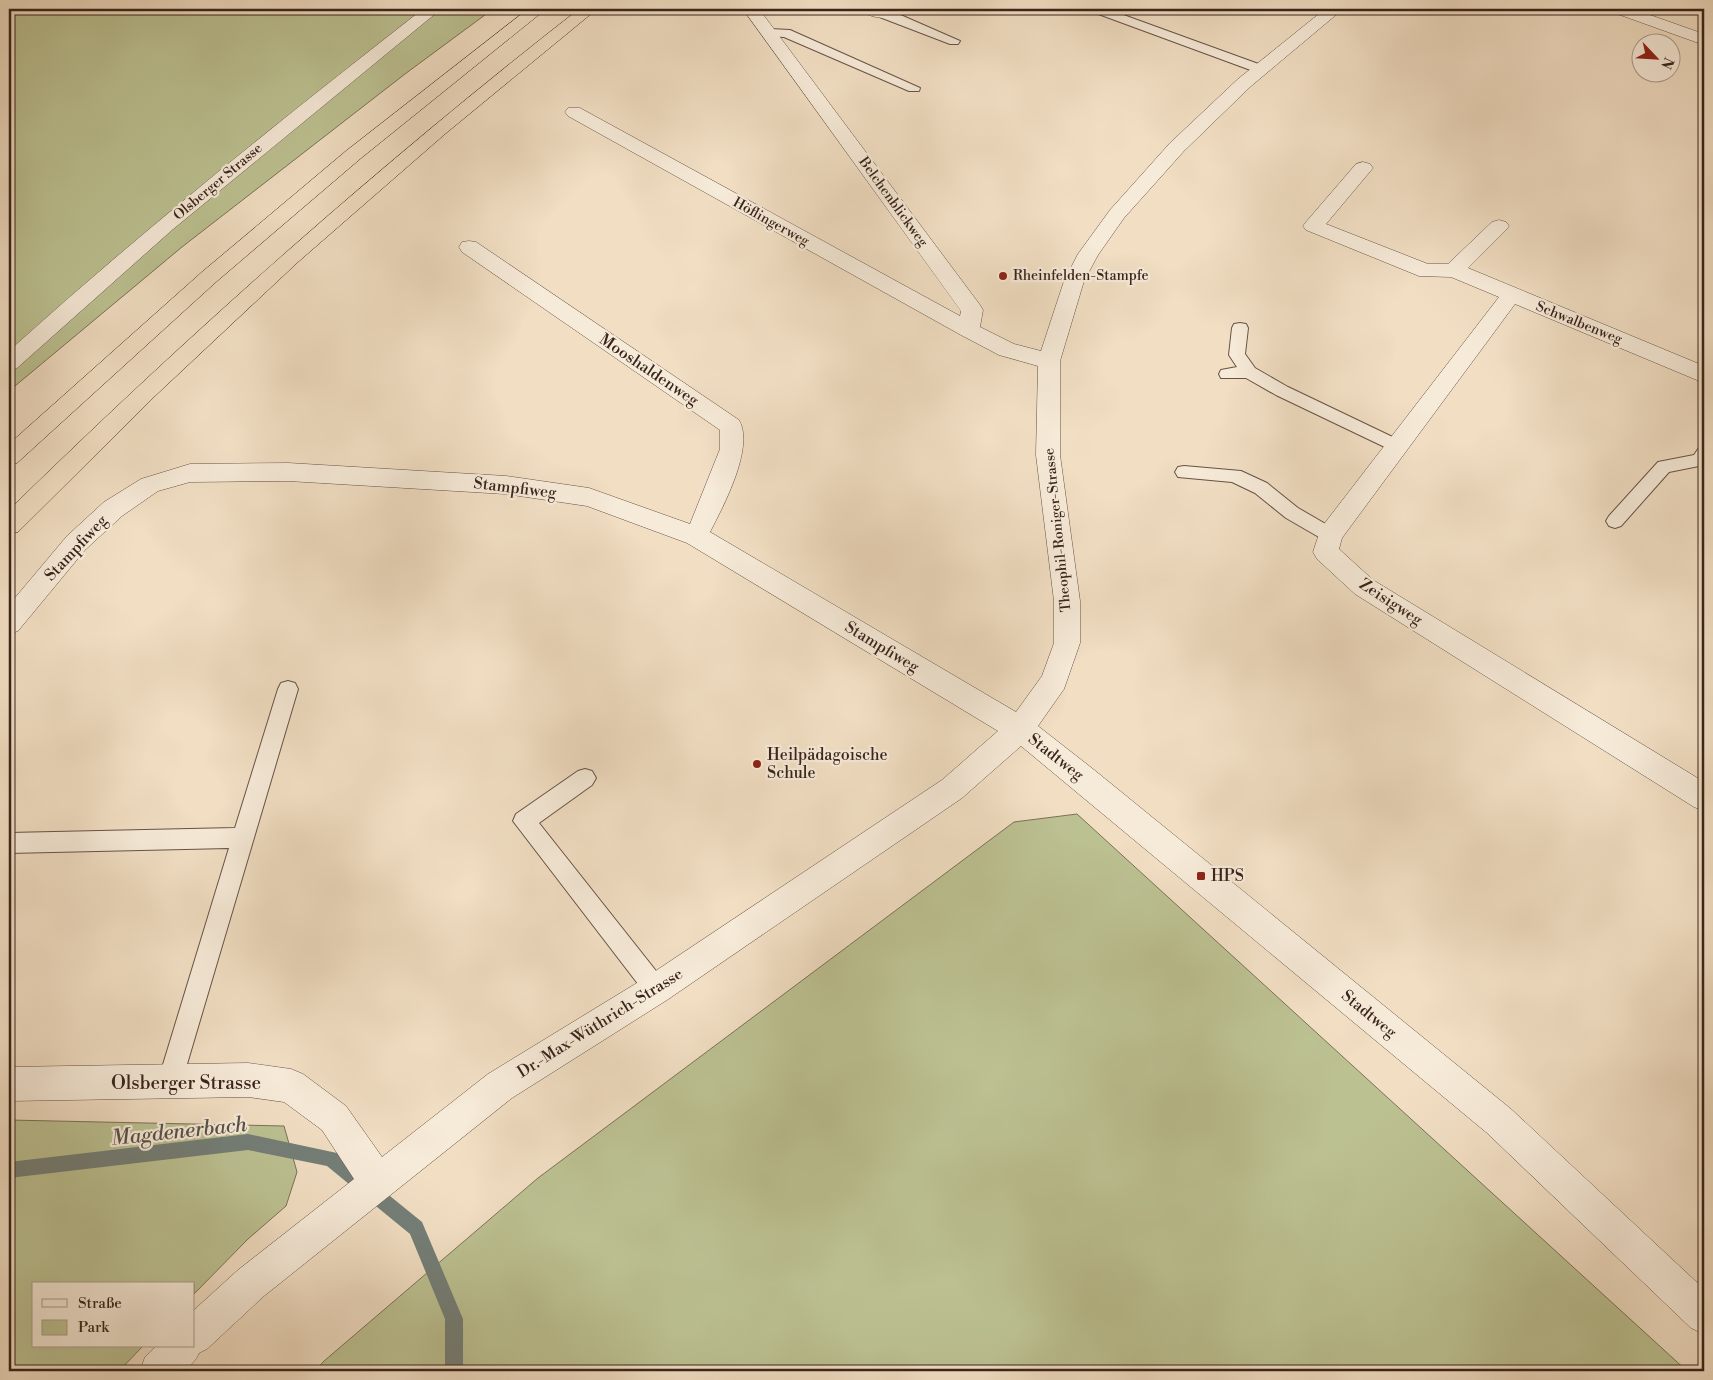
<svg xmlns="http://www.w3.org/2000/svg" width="1713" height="1380" font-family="'Libre Bodoni',serif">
  <rect width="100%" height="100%" fill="#f1dec3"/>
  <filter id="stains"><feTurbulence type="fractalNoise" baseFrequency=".004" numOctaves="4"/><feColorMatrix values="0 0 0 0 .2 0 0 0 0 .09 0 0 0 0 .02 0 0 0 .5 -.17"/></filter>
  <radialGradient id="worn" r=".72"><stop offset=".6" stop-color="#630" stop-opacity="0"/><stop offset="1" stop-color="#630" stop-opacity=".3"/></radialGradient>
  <g fill="#bcc192" stroke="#7a7257">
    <path d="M9,9H493L405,74L182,247L9,391Z"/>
    <path d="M1077,814L1687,1371H315L324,1361L538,1178L1014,822Z"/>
    <path d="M9,1120L284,1126L297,1172L286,1206L248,1239L194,1294V1284H34V1346H143L119,1371H9Z"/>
  </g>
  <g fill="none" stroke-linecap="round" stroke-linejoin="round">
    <path fill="#747f78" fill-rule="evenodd" d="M248,1134L337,1153L422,1222L463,1319V1371H445V1319L410,1234L327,1166L248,1150L9,1178V1162Z"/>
    <g stroke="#675246" stroke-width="2">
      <g id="lane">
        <path d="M881,9L896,13L960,41L958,44H950L877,16L875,13Z"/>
        <path d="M1091,9H1107L1264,66L1266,69L1260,73L1256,72L1093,12Z"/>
        <path d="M770,29L790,30L920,88L919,91H909L784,37L766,36L764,33Z"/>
        <path d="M1240,323L1246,324L1248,328L1245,354L1255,368L1288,387L1403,442L1406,446L1403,450L1397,452L1391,450L1276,395L1246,378H1221L1219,374L1221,370L1237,367L1229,355L1232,328L1234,324Z"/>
        <path d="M1704,447V465L1669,472L1621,526L1615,528L1609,526L1606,521L1609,516L1658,462L1694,455L1698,449Z"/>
        <path d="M1184,466L1241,471L1267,483L1298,508L1336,530L1339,535L1336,540L1330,542L1324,540L1286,518L1255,493L1232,482L1178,477L1175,472L1178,467Z"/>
        <path d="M288,681L295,683L298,689L182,1081L179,1090L170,1093L161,1090L158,1081L229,848L9,853V833L235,828L278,689L281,683Z"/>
        <path d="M585,769L592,771L596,778L592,785L539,823L664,981L668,989L664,997L656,1001L648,997L513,821L516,814L578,771Z"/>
      </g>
    </g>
    <g stroke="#675246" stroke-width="1">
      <g id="street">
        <path d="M423,9H441L172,230L17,368L9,371V351C142,231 282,119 423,9Z"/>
        <path d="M743,9H759L980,305L983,310L980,327L1014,344L1041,351L1064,281L1078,254L1110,210L1170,143L1238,79L1325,9H1343L1250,87L1184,151L1124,218L1098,255L1084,281L1060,361V455L1080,601V643L1064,689L1038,726L1093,769L1511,1109L1704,1289V1334L1691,1328L1487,1133L1021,746L962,798L667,1000L512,1098L264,1296L207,1349L199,1353L196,1359L185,1371H140L145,1357L156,1346H194V1310L238,1270L354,1179L322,1130L284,1102L248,1097L9,1101V1067L248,1063L291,1069L303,1074L346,1106L382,1157L488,1074L645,978L942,780L998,731L687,543L587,506L506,494L288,481L190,482L158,491L122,516L85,550L18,631L9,634V605L67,536L104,502L141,479L190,464L288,463L506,476L589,488L690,524L720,449V430L462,252L459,247L462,242L469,241L476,242L739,420C755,447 723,507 710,532L1016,712L1042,676L1054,643V601L1036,455L1038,366L999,355L961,335L568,116L565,112L568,108H580L960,316L961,311Z"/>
        <path d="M861,9H885L889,13L887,17C879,19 866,16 861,9Z"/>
        <path d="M1610,9H1633L1704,34V45L1612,12Z"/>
        <path d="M1363,162L1370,164L1373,168L1326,224L1428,264H1448L1492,222L1499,220L1506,222L1509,226L1506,230L1468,268L1704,366V383L1515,304L1342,538L1339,549L1373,580L1704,782V811L1694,807L1355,594L1317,559L1313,552L1321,528L1499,297L1451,277L1419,276L1306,230L1303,226L1306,222L1356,164Z"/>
      </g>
    </g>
    <g stroke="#39241c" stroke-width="1">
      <g id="highway">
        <path d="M528,9H546L360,159L216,282L17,463L9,466V444L202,272L346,151Z"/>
        <path d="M579,9H597L445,134L298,262L155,396L18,532L9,534V510C190,333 379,165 579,9Z"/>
      </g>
    </g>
    <use href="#lane" fill="#f6ead8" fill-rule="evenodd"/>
    <use href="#street" fill="#f6ead8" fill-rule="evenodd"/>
    <use href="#highway" fill="#f1dec3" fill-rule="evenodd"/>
  </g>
  <g fill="#8f2418" stroke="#f6ead8" stroke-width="2">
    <circle cx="1003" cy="276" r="5"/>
    <circle cx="757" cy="764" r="5"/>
    <rect x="1196" y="871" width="10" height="10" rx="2.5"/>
  </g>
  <g text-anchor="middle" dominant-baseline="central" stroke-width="4.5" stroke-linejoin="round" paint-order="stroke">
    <g font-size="14" fill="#39241c" stroke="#f6ead8">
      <text transform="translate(218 182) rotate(-40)">Olsberger Strasse</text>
      <text transform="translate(893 202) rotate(54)">Belchenblickweg</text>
      <text transform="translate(771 222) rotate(29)">Höflingerweg</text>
      <text transform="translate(1579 323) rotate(22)">Schwalbenweg</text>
      <text transform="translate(1058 530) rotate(-96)">Theophil-Roniger-Strasse</text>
    </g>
    <g font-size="14" fill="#39241c" stroke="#f6ead8" text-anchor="start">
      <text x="1013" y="276">Rheinfelden-Stampfe</text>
    </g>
    <g font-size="16" fill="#39241c" stroke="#f6ead8">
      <text transform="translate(649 370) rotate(34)">Mooshaldenweg</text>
      <text transform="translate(515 488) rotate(7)">Stampfiweg</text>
      <text transform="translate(76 548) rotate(-47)">Stampfiweg</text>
      <text transform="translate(1391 602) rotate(33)">Zeisigweg</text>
      <text transform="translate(882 647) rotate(31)">Stampfiweg</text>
      <text transform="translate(1056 757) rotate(38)">Stadtweg</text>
      <text transform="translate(1369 1014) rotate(39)">Stadtweg</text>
      <text transform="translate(600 1023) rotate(-32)">Dr.-Max-Wüthrich-Strasse</text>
    </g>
    <g font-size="16" fill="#39241c" stroke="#f6ead8" text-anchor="start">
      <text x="767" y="755">Heilpädagoische<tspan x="767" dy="18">Schule</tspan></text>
      <text x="1211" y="876">HPS</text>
    </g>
    <g font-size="19" fill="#39241c" stroke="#f6ead8">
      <text x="186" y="1083">Olsberger Strasse</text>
    </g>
    <g font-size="21" font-style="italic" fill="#56524a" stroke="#f6ead8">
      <text transform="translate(179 1132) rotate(-6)">Magdenerbach</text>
    </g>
  </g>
  <rect width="1713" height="1380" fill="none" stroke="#f1dec3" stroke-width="30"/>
  <rect x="10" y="10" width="1693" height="1360" fill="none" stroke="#39241c" stroke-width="2.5"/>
  <rect x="15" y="15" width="1683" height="1350" fill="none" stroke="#39241c"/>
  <rect x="32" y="1282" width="162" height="65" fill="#f6ead8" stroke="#aa9b8d"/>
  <rect x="42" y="1299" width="25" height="8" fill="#f6ead8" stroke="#aa9b8d"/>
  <text x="78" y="1308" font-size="15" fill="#39241c">Straße</text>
  <rect x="42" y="1320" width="25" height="15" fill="#bcc192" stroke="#aa9b8d"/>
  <text x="78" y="1332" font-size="15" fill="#39241c">Park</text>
  <g transform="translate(1656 58) rotate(115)"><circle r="24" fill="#f6ead8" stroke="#aa9b8d"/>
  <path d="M0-4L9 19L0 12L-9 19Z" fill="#8f2418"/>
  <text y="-8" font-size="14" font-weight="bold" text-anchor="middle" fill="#39241c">N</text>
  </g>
  <rect width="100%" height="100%" filter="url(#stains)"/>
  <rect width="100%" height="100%" fill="url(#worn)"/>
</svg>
